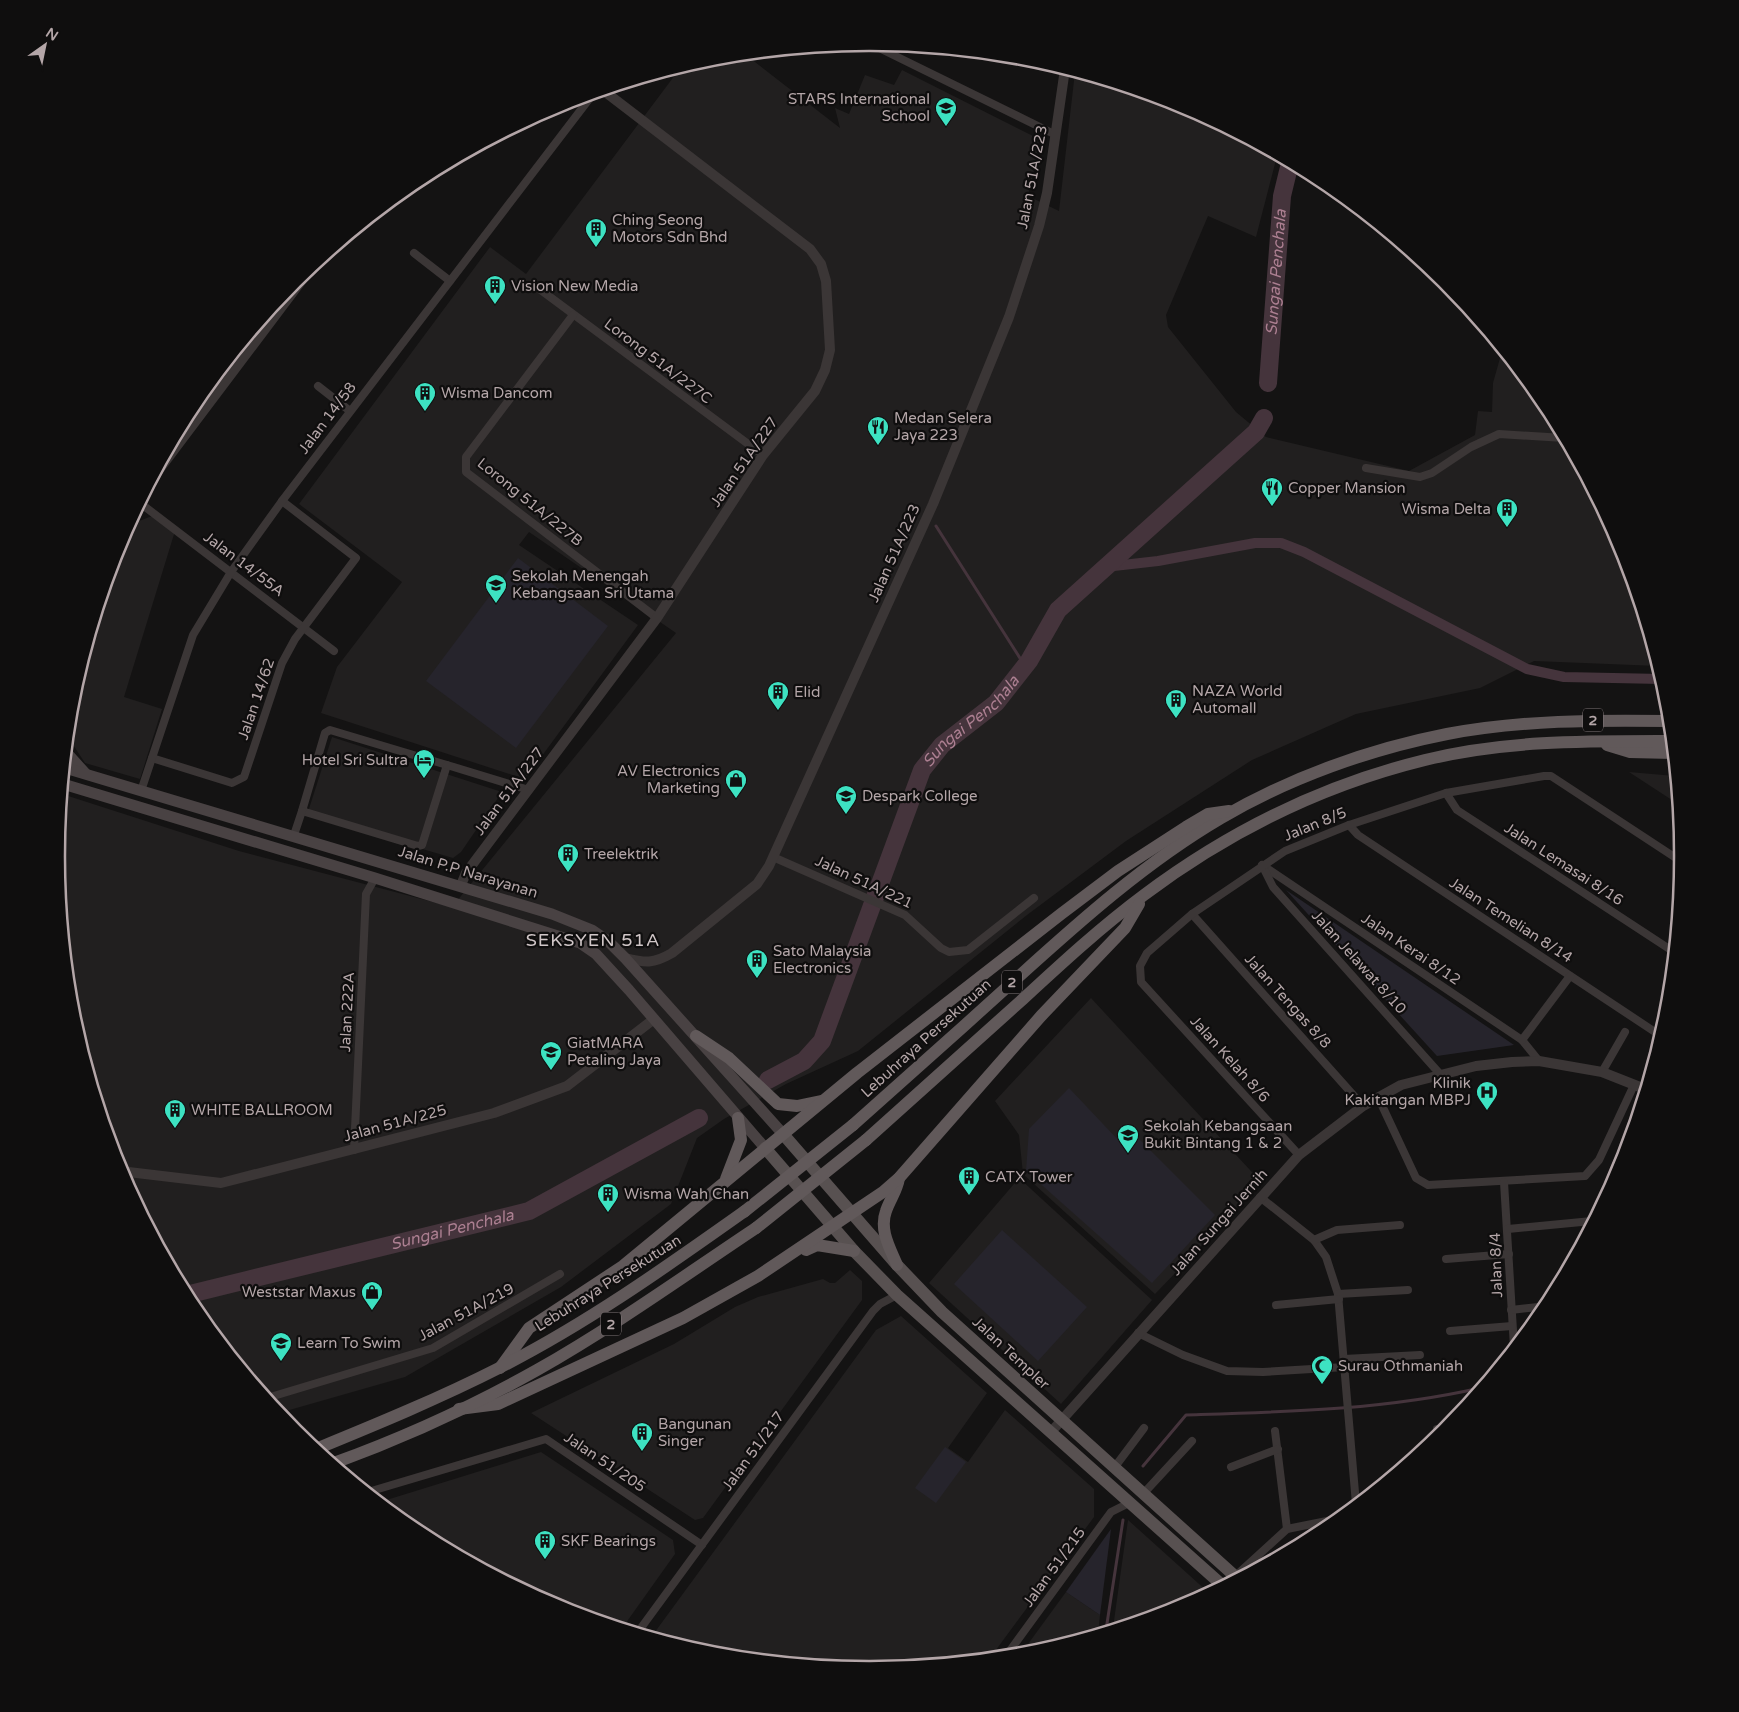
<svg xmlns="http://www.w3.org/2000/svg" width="1739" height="1712" font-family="'Varela Round',sans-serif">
  <rect width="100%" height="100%" fill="#141313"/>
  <g fill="#211f1f">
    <path d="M746,55L840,128L835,108L849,114L865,75L894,85L902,70L1041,140L1028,196L1059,211L1075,72L1181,105L1277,156L1256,237L1208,216L1166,315L1168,327L1236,412L1266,437L1409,471L1475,435L1478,411L1492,412L1493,383L1502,351L1546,404L1621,545L1658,666L1534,661L1480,688L1356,714L1252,760L1126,841L1027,915L858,1051L786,1084L724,1119L697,1138L671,1204L561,1287L405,1377L279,1413L193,1308L118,1167L72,1014L56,856L62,794L239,851L452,907L676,633L529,532L519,545L638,625L525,779L321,713L337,667L402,582L299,504L490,247L526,274L681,67L711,58Z"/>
    <path d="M152,516L175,531L124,697L162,709L140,779L85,763L68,737L71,709L129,525Z"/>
    <path d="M332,737L502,792L461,852L453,858L307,815Z"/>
    <path d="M1629,772L1675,776L1678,804Z"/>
    <path d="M1091,998L1262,1183L1155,1294L1023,1174L1019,1135L995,1101Z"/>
    <path d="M1019,1178L1152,1300L1061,1404L929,1283Z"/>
    <path d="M850,1270L862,1281V1300L703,1518L695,1520L531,1413L674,1344L735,1307L758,1297L823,1279L830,1283H835Z"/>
    <path d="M901,1316L987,1393L948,1448L968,1462L1005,1410L1094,1489V1517L990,1658L869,1669L711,1654L652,1636L876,1330Z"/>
    <path d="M541,1452L673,1540L675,1554L623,1627L558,1607L417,1532L380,1502Z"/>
    <path d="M1128,1520L1209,1593L1181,1608L1113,1628Z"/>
    <path d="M1066,1592L1100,1615L1098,1633L1020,1655Z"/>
  </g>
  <g fill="#26242c">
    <path d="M518,558L608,626L516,748L426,681Z"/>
    <path d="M1286,890L1514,1045L1437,1056Z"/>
    <path d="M1069,1088L1120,1142L1134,1134L1215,1215L1152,1283L1026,1171L1029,1129Z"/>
    <path d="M1002,1230L1087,1307L1038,1361L954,1284Z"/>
    <path d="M945,1447L966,1462L936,1503L915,1488Z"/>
    <path d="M1111,1529L1100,1615L1066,1592Z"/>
  </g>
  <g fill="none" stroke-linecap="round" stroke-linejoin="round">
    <g stroke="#45343c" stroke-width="3">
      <path d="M936,526L1025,666"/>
      <path d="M1143,1466L1186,1415C1284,1412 1384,1410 1480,1388"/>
      <path d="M1106,1630L1123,1520"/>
    </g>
    <path stroke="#45343c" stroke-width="10" d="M1105,567L1158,561L1255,543H1281L1304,552L1527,669L1564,677L1662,679"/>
    <g stroke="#45343c" stroke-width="18">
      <path id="s1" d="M1268,383L1282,196L1290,163"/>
      <path id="s2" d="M768,1080L804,1061L822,1041L922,770L942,745L996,703L1029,661L1058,610L1256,432L1264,418"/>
      <path id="s3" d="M186,1295L529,1211L699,1118"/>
    </g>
    <g stroke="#3b3636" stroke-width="8">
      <path d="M869,43L1056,135"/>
      <path d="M414,253L450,281"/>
      <path d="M538,288L763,455"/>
      <path d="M573,315L466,457V472L657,618"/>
      <path d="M318,386L350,411"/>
      <path d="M1366,468L1420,477L1432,473L1471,447L1499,434L1564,438"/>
      <path d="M140,503L334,651"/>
      <path d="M330,730L447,765L422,845L418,846L302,811L325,733Z"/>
      <path d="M152,758L232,783L244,777L282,663L295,639L356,558L282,501"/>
      <path d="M447,765L529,790"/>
      <path d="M141,791L193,635L231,572L282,501L593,94"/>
      <path d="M1446,793L1457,810L1674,952"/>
      <path d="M1349,825L1358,835L1661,1036"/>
      <path d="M294,835L302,811"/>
      <path d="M773,857L905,915L941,948L949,952L968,950L1034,898"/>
      <path d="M1262,865L1522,1040L1539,1061"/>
      <path d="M1262,865L1273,887L1440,1074"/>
      <path d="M1192,914L1363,1106"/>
      <path d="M1522,1040L1570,976"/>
      <path d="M1602,1072L1625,1032"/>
      <path d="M1378,1097L1416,1178L1428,1185L1585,1176L1599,1160L1634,1085"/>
      <path d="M354,1150L366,894L375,878"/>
      <path d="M1299,1155L1141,982L1140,966L1147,953L1192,914L1285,851L1349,825L1446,793L1544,776H1551L1682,862"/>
      <path d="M1504,1182L1514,1347"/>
      <path d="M1260,1197L1314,1240L1326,1257L1338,1294L1356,1504"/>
      <path d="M1508,1229L1592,1221"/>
      <path d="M1314,1240L1337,1230L1400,1225"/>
      <path d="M1446,1259L1509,1254"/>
      <path d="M1338,1294L1408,1290"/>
      <path d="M1276,1305L1339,1299"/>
      <path d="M1511,1310L1547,1306"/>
      <path d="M1450,1331L1512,1326"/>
      <path d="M1138,1333L1183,1355L1227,1371L1263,1372L1345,1367"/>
      <path d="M1344,1359L1420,1355"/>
      <path d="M267,1398L433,1348L560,1274"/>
      <path d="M1437,1429L1438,1437"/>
      <path d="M1275,1431L1287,1529"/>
      <path d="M1231,1467L1278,1449"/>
      <path d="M1114,1468L1144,1428"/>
      <path d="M368,1492L546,1439L702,1545"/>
      <path d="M1143,1494L1192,1441"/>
      <path d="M1230,1581L1287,1529L1337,1519"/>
      <path d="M638,1632L873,1311L880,1304L897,1295"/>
      <path d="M1006,1656L1111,1512L1131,1502"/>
    </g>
    <g stroke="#3b3636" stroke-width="10">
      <path d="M155,475L314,264"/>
      <path d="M461,885L466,873L657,618L763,455L815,391L825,370L830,350L826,281L821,264L810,249L604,91"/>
      <path d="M625,958C646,963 653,964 672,953L757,884L769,866L933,504L1009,317L1039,226L1047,193L1065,69"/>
      <path d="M120,1171L221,1183L494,1113L567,1086L654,1019"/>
      <path d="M1051,1432L1299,1155L1363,1106L1401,1085L1476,1066L1512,1062L1539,1061L1602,1072L1645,1089"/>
    </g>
    <g stroke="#494243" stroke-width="11">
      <path d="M66,752L85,773"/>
      <path d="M65,768L552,914L592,930L608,941L625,958L783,1134"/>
      <path d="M63,784L375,878L580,943L596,954L629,990L765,1148"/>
    </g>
    <g stroke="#585151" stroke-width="12">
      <path d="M783,1134L897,1265L942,1312L1237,1578"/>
      <path d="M765,1148L854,1251L897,1295L1222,1585"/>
    </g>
    <g stroke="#61595a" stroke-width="12">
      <path d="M1607,745L1630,752L1673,753"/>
      <path d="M696,1036L729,1058L778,1104L797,1106L821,1101"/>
      <path d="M853,1125C908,1076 962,1028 1016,979C1080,921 1146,862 1221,818C1289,778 1370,749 1447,734C1521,720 1595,720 1670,721"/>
      <path d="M866,1140C918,1093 971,1046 1023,999C1062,963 1101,927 1144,895C1228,832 1323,785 1425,760C1505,740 1589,741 1672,741"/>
      <path d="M726,1179L741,1140L738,1118"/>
      <path d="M806,1250L817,1245L854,1251"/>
      <path d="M897,1265C890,1248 879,1230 886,1211C890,1199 897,1191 899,1178"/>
      <path d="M500,1368L529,1328L623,1266L857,1073L1061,914L1118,871L1186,827L1208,814L1229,811"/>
      <path d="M459,1409L498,1404L683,1318L758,1276L883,1192L899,1178L1041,1016L1125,928L1139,904"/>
      <path d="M316,1449C377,1424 440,1398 499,1368C586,1324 666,1267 745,1211"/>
      <path d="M334,1463C403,1438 473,1406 537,1370C613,1327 684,1276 756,1228"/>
    </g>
    <g stroke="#61595a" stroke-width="12">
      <path d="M745,1211L853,1125"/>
      <path d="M756,1228L866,1140"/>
    </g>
  </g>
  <defs>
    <g id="school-pin" transform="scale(1.125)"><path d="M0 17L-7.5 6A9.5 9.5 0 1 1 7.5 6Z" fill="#3de2c2" stroke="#0f0e0e"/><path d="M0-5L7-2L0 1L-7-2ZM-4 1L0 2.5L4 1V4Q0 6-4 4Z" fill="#111"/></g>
    <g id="building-pin" transform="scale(1.125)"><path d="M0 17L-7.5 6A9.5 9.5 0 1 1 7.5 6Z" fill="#3de2c2" stroke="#0f0e0e"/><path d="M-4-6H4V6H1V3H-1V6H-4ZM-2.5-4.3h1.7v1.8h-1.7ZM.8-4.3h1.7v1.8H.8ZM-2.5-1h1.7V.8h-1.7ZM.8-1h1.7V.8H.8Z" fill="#111"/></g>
    <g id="restaurant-pin" transform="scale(1.125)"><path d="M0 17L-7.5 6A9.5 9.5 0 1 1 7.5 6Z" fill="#3de2c2" stroke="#0f0e0e"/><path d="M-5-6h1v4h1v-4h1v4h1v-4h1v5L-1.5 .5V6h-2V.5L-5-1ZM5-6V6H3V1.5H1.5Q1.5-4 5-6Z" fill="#111"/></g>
    <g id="hotel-pin" transform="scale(1.125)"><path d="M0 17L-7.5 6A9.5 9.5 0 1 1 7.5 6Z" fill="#3de2c2" stroke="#0f0e0e"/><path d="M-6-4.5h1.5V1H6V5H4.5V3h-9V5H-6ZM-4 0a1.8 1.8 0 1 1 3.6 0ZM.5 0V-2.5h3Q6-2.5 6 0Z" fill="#111"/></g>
    <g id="shop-pin" transform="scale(1.125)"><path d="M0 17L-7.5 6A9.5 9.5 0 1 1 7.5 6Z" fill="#3de2c2" stroke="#0f0e0e"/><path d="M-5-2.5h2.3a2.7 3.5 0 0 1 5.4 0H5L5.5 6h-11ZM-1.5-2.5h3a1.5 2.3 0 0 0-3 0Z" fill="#111"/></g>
    <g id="university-pin" transform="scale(1.125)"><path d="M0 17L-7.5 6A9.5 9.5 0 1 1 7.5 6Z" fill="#3de2c2" stroke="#0f0e0e"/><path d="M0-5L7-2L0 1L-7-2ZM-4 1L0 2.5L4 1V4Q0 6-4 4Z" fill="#111"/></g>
    <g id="hospital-pin" transform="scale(1.125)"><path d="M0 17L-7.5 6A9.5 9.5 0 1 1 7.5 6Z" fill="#3de2c2" stroke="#0f0e0e"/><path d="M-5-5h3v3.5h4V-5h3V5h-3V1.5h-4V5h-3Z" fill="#111"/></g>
    <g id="mosque-pin" transform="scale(1.125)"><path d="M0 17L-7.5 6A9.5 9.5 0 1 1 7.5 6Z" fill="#3de2c2" stroke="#0f0e0e"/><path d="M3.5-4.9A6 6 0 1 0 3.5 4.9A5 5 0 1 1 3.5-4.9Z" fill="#111"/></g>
  </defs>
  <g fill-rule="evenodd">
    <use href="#school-pin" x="946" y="108"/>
    <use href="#building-pin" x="596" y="229"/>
    <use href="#building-pin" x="495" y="286"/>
    <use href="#building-pin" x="425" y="393"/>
    <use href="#restaurant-pin" x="878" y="427"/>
    <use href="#restaurant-pin" x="1272" y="488"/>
    <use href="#building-pin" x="1507" y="509"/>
    <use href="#school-pin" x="496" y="585"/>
    <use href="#building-pin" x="778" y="692"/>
    <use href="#building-pin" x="1176" y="700"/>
    <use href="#hotel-pin" x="424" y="760"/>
    <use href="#shop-pin" x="736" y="780"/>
    <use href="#university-pin" x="846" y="796"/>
    <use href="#building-pin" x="568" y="854"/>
    <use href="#building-pin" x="757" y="960"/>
    <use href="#university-pin" x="551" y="1052"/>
    <use href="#hospital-pin" x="1487" y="1092"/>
    <use href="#building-pin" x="175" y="1110"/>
    <use href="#school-pin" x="1128" y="1135"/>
    <use href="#building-pin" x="969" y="1177"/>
    <use href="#building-pin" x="608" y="1194"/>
    <use href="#shop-pin" x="372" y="1292"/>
    <use href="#school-pin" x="281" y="1343"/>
    <use href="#mosque-pin" x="1322" y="1366"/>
    <use href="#building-pin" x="642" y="1433"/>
    <use href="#building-pin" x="545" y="1541"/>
  </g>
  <g text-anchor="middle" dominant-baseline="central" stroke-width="4.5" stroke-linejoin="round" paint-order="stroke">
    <g fill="#0f0e0e" stroke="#82787a" stroke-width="1">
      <rect x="1583" y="708.5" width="20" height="23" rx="4"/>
      <rect x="1002" y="970.5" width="20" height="23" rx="4"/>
      <rect x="601" y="1312.5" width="20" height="23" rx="4"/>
    </g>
    <g font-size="14" font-weight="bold" fill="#b4a6a8">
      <text x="1593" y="720">2</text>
      <text x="1012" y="982">2</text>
      <text x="611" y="1324">2</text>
    </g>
    <g font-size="15" fill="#b4a6a8" stroke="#0f0e0e" text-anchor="start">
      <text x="930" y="99" text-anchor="end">STARS International<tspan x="930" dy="17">School</tspan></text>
      <text x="612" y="220">Ching Seong<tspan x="612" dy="17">Motors Sdn Bhd</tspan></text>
      <text x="511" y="286">Vision New Media</text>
      <text x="441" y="393">Wisma Dancom</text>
      <text x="894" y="418">Medan Selera<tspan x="894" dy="17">Jaya 223</tspan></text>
      <text x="1288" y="488">Copper Mansion</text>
      <text x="1491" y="509" text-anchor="end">Wisma Delta</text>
      <text x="512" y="576">Sekolah Menengah<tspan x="512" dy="17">Kebangsaan Sri Utama</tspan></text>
      <text x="1192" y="691">NAZA World<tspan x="1192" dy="17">Automall</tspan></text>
      <text x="794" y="692">Elid</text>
      <text x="408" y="760" text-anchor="end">Hotel Sri Sultra</text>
      <text x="720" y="771" text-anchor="end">AV Electronics<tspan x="720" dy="17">Marketing</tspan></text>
      <text x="862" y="796">Despark College</text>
      <text x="584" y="854">Treelektrik</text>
      <text x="773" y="951">Sato Malaysia<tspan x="773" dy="17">Electronics</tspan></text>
      <text x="567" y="1043">GiatMARA<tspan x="567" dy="17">Petaling Jaya</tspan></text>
      <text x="1471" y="1083" text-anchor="end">Klinik<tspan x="1471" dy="17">Kakitangan MBPJ</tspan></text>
      <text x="191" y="1110">WHITE BALLROOM</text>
      <text x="1144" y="1126">Sekolah Kebangsaan<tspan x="1144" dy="17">Bukit Bintang 1 &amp; 2</tspan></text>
      <text x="985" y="1177">CATX Tower</text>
      <text x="624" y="1194">Wisma Wah Chan</text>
      <text x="356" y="1292" text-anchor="end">Weststar Maxus</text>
      <text x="297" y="1343">Learn To Swim</text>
      <text x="1338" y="1366">Surau Othmaniah</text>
      <text x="658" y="1424">Bangunan<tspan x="658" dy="17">Singer</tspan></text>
      <text x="561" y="1541">SKF Bearings</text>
    </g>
    <g font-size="15" fill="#b4a6a8" stroke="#0f0e0e">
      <text transform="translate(1032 177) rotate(-79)">Jalan 51A/223</text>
      <text transform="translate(658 361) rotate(37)">Lorong 51A/227C</text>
      <text transform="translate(327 418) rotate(-53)">Jalan 14/58</text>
      <text transform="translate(744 462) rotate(-55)">Jalan 51A/227</text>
      <text transform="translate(530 502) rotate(39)">Lorong 51A/227B</text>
      <text transform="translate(894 553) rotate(-66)">Jalan 51A/223</text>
      <text transform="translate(244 564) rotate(37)">Jalan 14/55A</text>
      <text transform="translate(256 699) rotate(-71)">Jalan 14/62</text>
      <text transform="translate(509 791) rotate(-53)">Jalan 51A/227</text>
      <text transform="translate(1315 824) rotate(-22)">Jalan 8/5</text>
      <text transform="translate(1564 864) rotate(33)">Jalan Lemasai 8/16</text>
      <text transform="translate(468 872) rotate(17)">Jalan P.P Narayanan</text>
      <text transform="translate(864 882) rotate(25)">Jalan 51A/221</text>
      <text transform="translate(1511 920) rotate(33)">Jalan Temelian 8/14</text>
      <text transform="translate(1411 949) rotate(34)">Jalan Kerai 8/12</text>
      <text transform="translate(1359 962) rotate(48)">Jalan Jelawat 8/10</text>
      <text transform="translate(1288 1001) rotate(48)">Jalan Tengas 8/8</text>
      <text transform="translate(347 1012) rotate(-87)">Jalan 222A</text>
      <text transform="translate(926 1038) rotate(-42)">Lebuhraya Persekutuan</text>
      <text transform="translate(1230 1059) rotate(48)">Jalan Kelah 8/6</text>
      <text transform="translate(395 1123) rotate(-15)">Jalan 51A/225</text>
      <text transform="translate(1219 1222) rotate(-48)">Jalan Sungai Jernih</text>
      <text transform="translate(1496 1265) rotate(-92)">Jalan 8/4</text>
      <text transform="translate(608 1283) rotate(-32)">Lebuhraya Persekutuan</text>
      <text transform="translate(466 1312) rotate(-28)">Jalan 51A/219</text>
      <text transform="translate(1011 1353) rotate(43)">Jalan Templer</text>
      <text transform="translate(753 1451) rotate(-54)">Jalan 51/217</text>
      <text transform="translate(605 1462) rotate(34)">Jalan 51/205</text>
      <text transform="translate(1054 1567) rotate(-54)">Jalan 51/215</text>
    </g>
    <g font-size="16" font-style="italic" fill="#ac7f91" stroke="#0f0e0e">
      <text stroke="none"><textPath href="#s1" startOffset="111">Sungai Penchala</textPath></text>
      <text stroke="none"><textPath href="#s2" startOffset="426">Sungai Penchala</textPath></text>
      <text stroke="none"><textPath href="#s3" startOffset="274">Sungai Penchala</textPath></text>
    </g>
    <g font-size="18" letter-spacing="1" fill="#d0c6c7" stroke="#0f0e0e">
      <text x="593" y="940">SEKSYEN 51A</text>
    </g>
  </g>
  <path d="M0 0H1739V1712H0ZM869 51H870A804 804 0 0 1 1674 855V857A804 804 0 0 1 870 1661H869A804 804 0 0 1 65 857V855A804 804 0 0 1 869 51Z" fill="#0f0e0e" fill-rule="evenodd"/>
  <path fill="none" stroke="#b4a6a8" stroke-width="2.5" d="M869 51H870A804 804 0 0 1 1674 855V857A804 804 0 0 1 870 1661H869A804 804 0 0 1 65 857V855A804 804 0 0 1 869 51Z"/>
  <g transform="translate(45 45) rotate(33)" stroke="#0f0e0e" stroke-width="4" paint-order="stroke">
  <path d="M0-4L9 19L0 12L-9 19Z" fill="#b4a6a8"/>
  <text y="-8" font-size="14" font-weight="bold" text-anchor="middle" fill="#b4a6a8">N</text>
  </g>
</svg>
